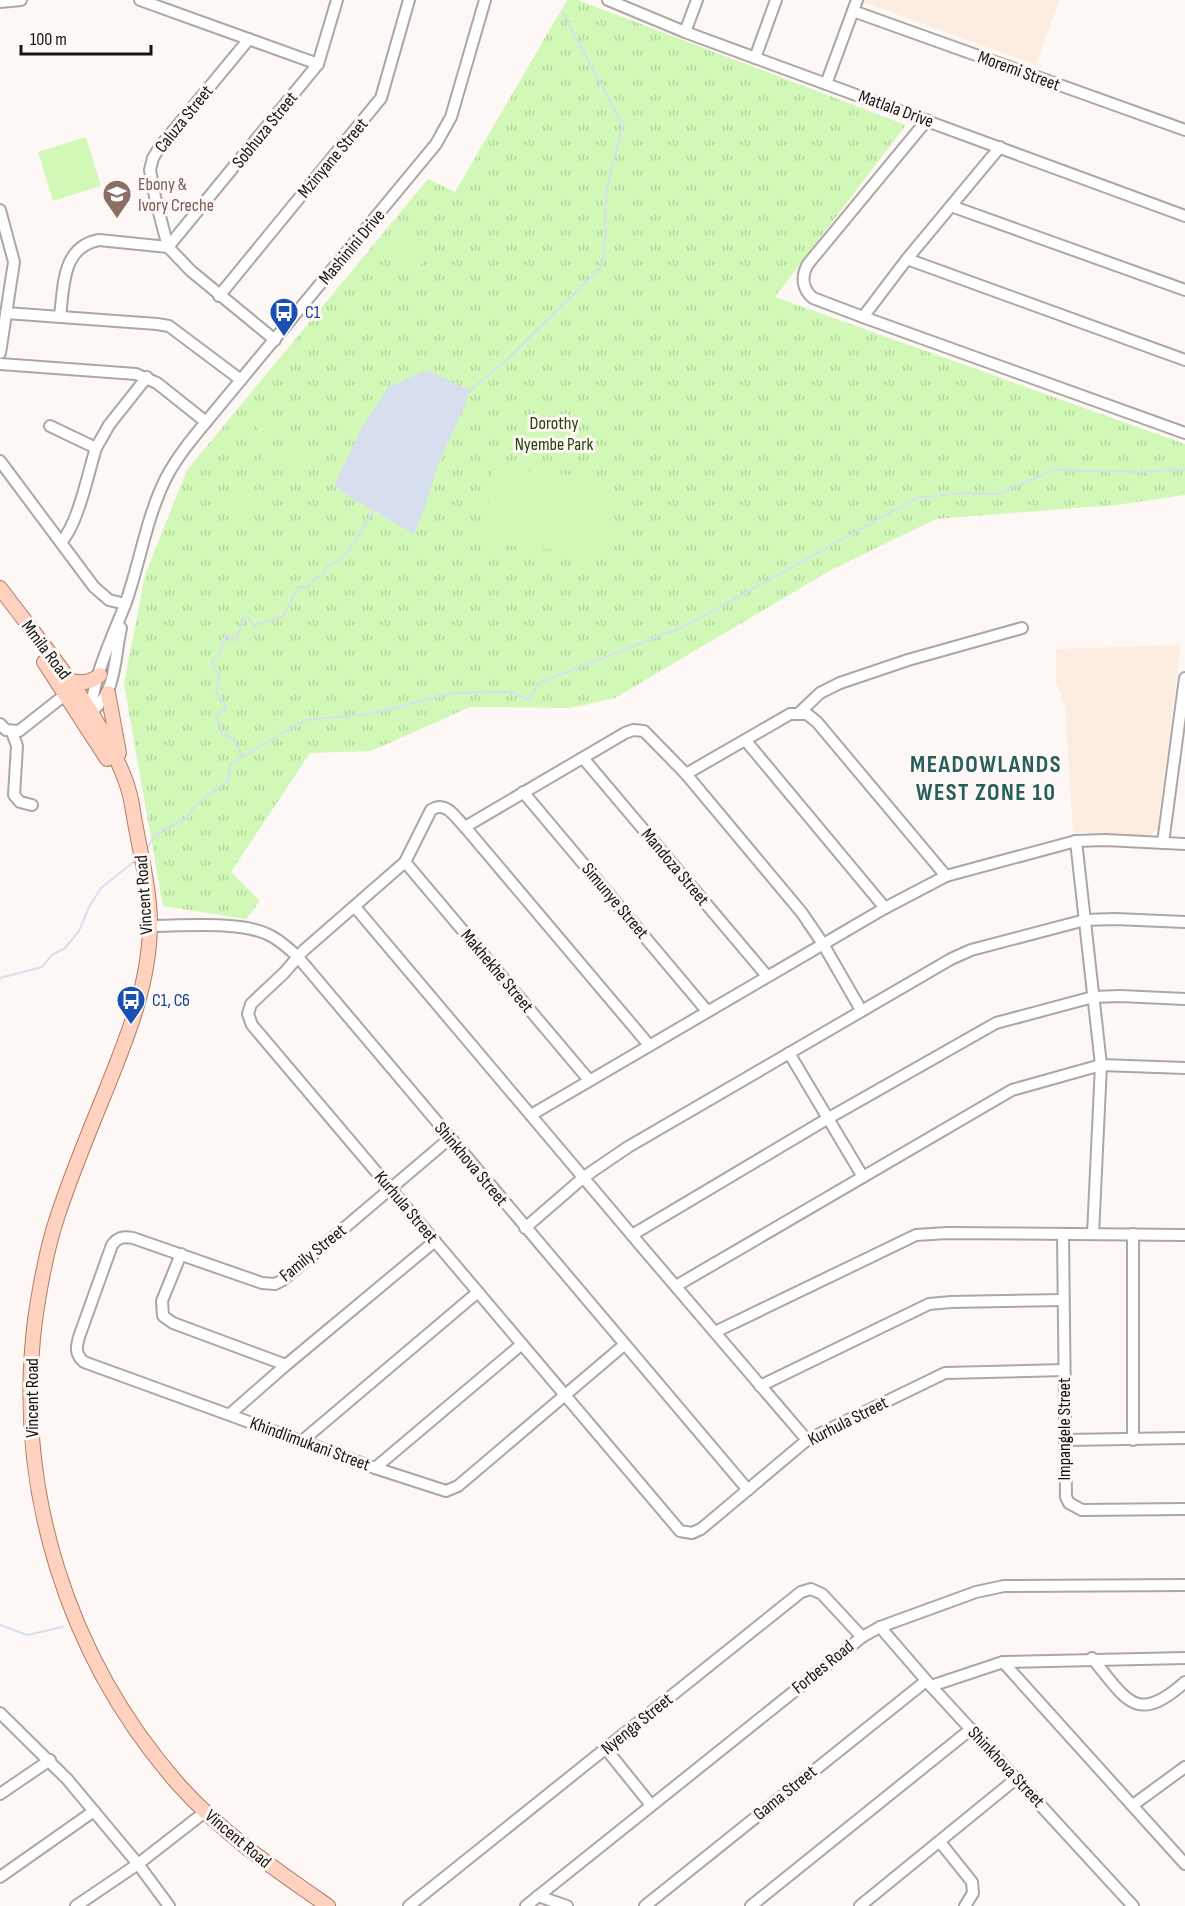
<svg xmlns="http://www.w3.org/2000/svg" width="1185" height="1906" font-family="'Sofia Sans Condensed',sans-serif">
  <defs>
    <pattern id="grass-tufts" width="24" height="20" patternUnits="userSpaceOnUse" patternTransform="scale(1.5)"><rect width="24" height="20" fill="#d2f8b8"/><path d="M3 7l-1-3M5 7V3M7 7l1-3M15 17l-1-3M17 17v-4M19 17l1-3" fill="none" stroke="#b4d49d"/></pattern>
  </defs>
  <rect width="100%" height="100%" fill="#fdf8f5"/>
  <g fill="#fdece0">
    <path d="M864,0H1059L1036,65L863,2Z"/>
    <path d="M1181,645L1157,830L1147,836L1073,832L1065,708L1056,680V649Z"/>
  </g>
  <path fill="url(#grass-tufts)" d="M567,0H578L906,125L775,297L1185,444V495L1116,505L936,519L831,570L615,698L571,708L470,707L371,751L310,753L231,872L260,901L246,919L163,906L124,684L145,575L187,470L428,179L455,192Z"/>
  <g fill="#d2f8b8">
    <path d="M86,137L101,186L53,201L38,152Z"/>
    <path d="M399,232L427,257L414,272L386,247Z"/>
    <path d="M260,419L287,423L285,439L257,435Z"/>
    <path d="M264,447L305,451L303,472L262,467Z"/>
    <path d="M493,467L614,480L606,555L485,543Z"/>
    <path d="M230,487L272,491L269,513L228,508Z"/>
  </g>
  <path fill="#d7dfef" d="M427,370L469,390L464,408L438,464L425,507L414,534L351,498L334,486L359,433L388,387Z"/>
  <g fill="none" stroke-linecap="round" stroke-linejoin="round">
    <g stroke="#d7dfef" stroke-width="2">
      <path d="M469,391L510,357L602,266L605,239V204L609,178L623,126L563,13"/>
      <path d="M242,756L233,738L222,734L217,716L226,707L216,692L220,676L211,662L221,653L225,635L236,641L243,619H250L253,626L283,616L298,587H309L315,578L324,575L328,565C346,564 365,524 374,509"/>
      <path d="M145,852L155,835L187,818L197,804L229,780L230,764L305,720L371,714L451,693L512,692L530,700L537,684L689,624L917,498L965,493L998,494L1054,470L1138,472L1185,469"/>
      <path d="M0,978L42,967L52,955L65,948L79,931L89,907L101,888L136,860"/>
      <path d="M0,1625L27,1635L63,1627"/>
    </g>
    <g stroke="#aca7a5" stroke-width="14">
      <g id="minor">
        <path d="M140,0L318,64"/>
        <path d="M608,0L685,32L1185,216"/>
        <path d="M0,2L21,0"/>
        <path d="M853,11L1185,130"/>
        <path d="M685,32L697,0"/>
        <path d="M249,39L159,148L153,158L150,170L155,197L168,247L191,271L275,340"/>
        <path d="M755,58L776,0"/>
        <path d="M826,84L857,0"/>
        <path d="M927,120L808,264C801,276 802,289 813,298L863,317L1185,433"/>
        <path d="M951,206L1185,290"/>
        <path d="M0,210L14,262L0,353"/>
        <path d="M907,259L1185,360"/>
        <path d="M219,296L381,98L409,0"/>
        <path d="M6,313L157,324L169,326L241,380"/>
        <path d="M60,316C64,285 62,247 99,240L168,247L318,64L337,0"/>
        <path d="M863,317L907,259L1000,147"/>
        <path d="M0,364L136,374L157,383L206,422"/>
        <path d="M50,426L96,448"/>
        <path d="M0,461L94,587L109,600L125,604"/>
        <path d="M61,542C78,525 88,473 96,448L109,425L147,377"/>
        <path d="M88,712H91C117,692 114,659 121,628"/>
        <path d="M800,712L820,693L840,683L908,660L1022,628"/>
        <path d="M91,714C91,682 113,635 125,605C140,563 146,518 166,478C177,457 191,440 206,422L436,144L451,117L485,0"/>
        <path d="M0,724L6,730L19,731L66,694"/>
        <path d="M12,732L17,746L14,795L20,802L32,805"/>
        <path d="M746,741L885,908"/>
        <path d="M583,758L767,976"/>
        <path d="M686,774L790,714H807L817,722L946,876"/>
        <path d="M523,792L707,1011"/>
        <path d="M465,827L625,733L633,730L644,731L686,774L802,913L823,944L861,1010"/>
        <path d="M1076,841L1101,1065L1093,1234"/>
        <path d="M1163,843L1185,678"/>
        <path d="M405,862L589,1080"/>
        <path d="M355,907L642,1247L807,1440"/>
        <path d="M150,926C182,926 239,921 267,934C279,939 288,948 297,956L748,1490"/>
        <path d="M649,1045L465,827C455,817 446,800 431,810L405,862L303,951L284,973L251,1004L248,1014L252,1025L680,1531L692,1533L701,1529L807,1440L945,1373L1064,1370"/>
        <path d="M789,1053L863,1177"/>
        <path d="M531,1115L885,908L946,876L1076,841L1105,840L1185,844"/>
        <path d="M449,1139L283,1280L275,1284L262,1283L133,1238C124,1236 118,1237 112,1245L79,1337C76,1348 75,1354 84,1362L375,1468L446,1491L458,1486L624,1345"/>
        <path d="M525,1228L584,1177L628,1147L951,959L971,950L1085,920L1115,919L1185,922"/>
        <path d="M1133,1234V1440"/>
        <path d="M632,1235L827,1119L996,1023L1093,997L1120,996L1185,999"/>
        <path d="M1063,1235L1066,1497L1069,1503L1082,1510L1185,1509"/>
        <path d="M181,1254L162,1301L163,1316L173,1323L286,1365"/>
        <path d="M676,1286L1012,1090L1101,1065L1185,1068"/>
        <path d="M715,1332L916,1235L947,1233L1185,1235"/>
        <path d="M760,1386L929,1304L951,1302L1063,1300"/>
        <path d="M230,1414L286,1365L435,1241"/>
        <path d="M1065,1440L1185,1438"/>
        <path d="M302,1441L478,1292"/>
        <path d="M375,1468L522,1344"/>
        <path d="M880,1627L931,1686L1133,1906"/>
        <path d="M1092,1658C1126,1699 1136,1726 1185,1682"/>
        <path d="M1003,1662L1185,1864"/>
        <path d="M931,1686L1003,1662L1185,1658"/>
        <path d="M0,1713L67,1779L138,1864L169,1906"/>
        <path d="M606,1749L651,1805"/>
        <path d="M0,1794L50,1760"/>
        <path d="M1133,1805L1185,1767"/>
        <path d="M940,1842L972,1882L973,1893L965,1906"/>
        <path d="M0,1877L94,1811"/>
        <path d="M538,1896L567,1906"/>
        <path d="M76,1906L138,1864L205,1812"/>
        <path d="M409,1906L801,1592L811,1589L822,1594L862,1637"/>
        <path d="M526,1906L862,1637L880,1627L976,1592L1004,1586L1185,1585"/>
        <path d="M645,1906L926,1681"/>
        <path d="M751,1906L971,1729"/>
        <path d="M860,1906L1017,1778"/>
      </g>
    </g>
    <g stroke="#ae7c67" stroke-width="16">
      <g id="major">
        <path d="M0,588C44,647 95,705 123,774C129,788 132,802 134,817C140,852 149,885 150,920C151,983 125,1043 102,1100C86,1139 70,1178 57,1218C46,1251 40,1286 35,1320C14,1488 67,1657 178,1784C223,1834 273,1868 328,1906"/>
        <path d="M44,662L107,759"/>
        <path d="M68,680C81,684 90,683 100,675"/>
        <path d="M108,693L119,753"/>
      </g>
    </g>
    <use href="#minor" stroke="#fff" stroke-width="10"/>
    <use href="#major" stroke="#ffd2bf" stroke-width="14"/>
  </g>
  <defs>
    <g id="school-pin" transform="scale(1.5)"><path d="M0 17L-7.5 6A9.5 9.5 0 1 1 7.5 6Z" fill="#8d6e63" stroke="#fdf8f5"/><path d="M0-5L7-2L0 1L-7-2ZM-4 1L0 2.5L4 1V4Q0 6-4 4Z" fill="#fff"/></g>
    <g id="bus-pin" transform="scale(1.5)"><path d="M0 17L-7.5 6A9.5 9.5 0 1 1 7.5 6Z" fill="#1a4fb4" stroke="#fdf8f5"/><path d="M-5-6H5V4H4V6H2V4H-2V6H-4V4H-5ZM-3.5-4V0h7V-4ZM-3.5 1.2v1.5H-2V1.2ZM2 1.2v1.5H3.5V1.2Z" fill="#fff"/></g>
  </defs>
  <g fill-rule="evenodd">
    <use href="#school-pin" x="117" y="194"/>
    <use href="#bus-pin" x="284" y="312"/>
    <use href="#bus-pin" x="131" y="1000"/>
  </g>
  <g text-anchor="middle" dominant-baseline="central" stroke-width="6" stroke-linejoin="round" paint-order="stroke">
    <g font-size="18" fill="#171514" stroke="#fdf8f5">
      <text transform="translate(1019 71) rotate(20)">Moremi Street</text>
      <text transform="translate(896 109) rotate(20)">Matlala Drive</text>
      <text transform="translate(184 119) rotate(-51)">Caluza Street</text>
      <text transform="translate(265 130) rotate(-51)">Sobhuza Street</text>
      <text transform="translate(333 158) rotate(-50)">Mzinyane Street</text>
      <text transform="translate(352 247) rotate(-50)">Mashinini Drive</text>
      <text transform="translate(46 650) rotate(53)">Mmila Road</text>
      <text transform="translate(675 867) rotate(50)">Mandoza Street</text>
      <text transform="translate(144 895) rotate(-94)">Vincent Road</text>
      <text transform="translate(615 901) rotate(50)">Simunye Street</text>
      <text transform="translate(497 971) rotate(50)">Makhekhe Street</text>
      <text transform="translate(471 1164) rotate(50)">Shinkhova Street</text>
      <text transform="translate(406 1207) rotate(50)">Kurhula Street</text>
      <text transform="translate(313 1253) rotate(-39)">Family Street</text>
      <text transform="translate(32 1398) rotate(-90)">Vincent Road</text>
      <text transform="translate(848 1421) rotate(-27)">Kurhula Street</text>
      <text transform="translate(1064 1429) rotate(-90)">Impangele Street</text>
      <text transform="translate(310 1444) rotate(20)">Khindlimukani Street</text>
      <text transform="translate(823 1667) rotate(-39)">Forbes Road</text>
      <text transform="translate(637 1724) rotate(-39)">Nyenga Street</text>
      <text transform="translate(1006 1767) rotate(47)">Shinkhova Street</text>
      <text transform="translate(785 1793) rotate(-39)">Gama Street</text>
      <text transform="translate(238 1839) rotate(40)">Vincent Road</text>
    </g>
    <g font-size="18" fill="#785e54" stroke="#fdf8f5" text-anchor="start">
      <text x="138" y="184">Ebony &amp;<tspan x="138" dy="21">Ivory Creche</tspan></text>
    </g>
    <g font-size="18" fill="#164399" stroke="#fdf8f5" text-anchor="start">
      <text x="305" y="312">C1</text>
      <text x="152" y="1000">C1, C6</text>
    </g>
    <g font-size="18" fill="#264308" stroke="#fdf8f5">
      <text x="554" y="423">Dorothy<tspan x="554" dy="21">Nyembe Park</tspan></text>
    </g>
    <g font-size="24" font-weight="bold" letter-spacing="1.5" fill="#265f59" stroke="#fdf8f5">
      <text x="986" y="764">MEADOWLANDS<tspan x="986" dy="28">WEST ZONE 10</tspan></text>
    </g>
  </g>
  <path d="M21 45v9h130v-9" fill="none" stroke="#171514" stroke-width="3"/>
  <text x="30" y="45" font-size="18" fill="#171514" stroke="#fdf8f5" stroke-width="4.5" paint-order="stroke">100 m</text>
</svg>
